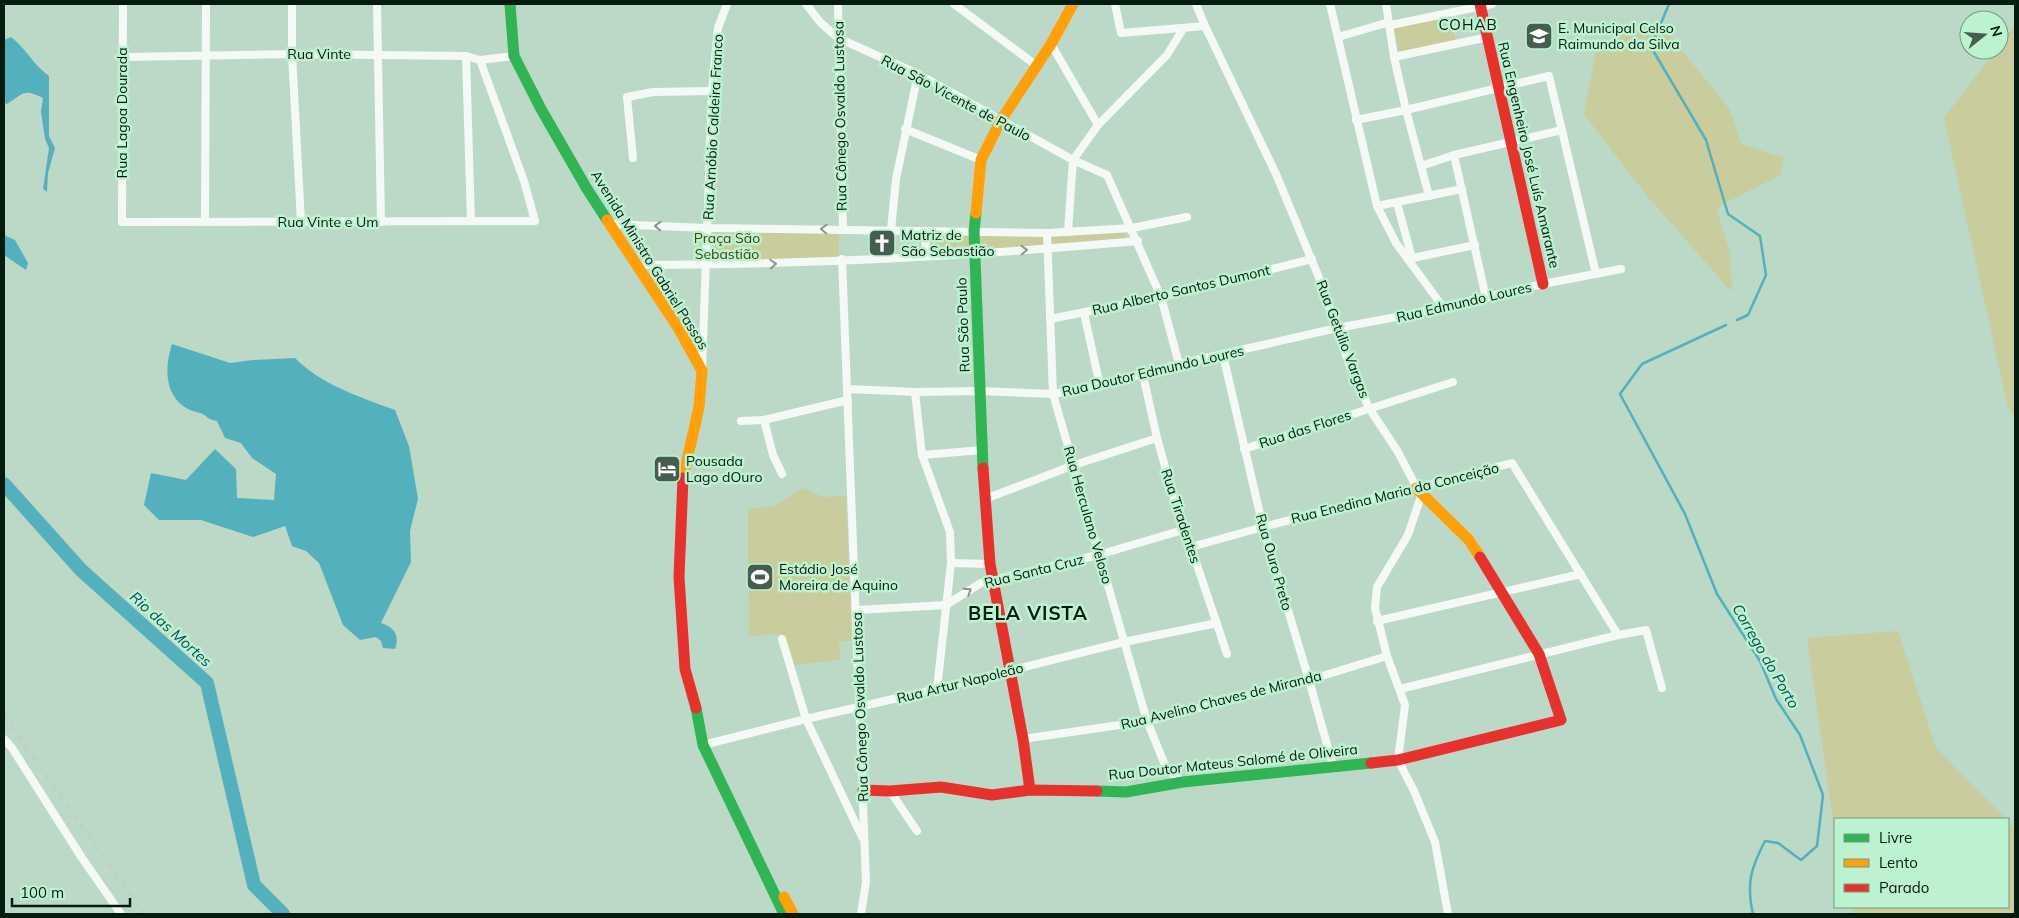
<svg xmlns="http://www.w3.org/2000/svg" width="2019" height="918" font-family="Mulish,sans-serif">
  <rect width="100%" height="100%" fill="#bcd8c6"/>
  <g fill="#c9cc9c">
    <path d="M1449,14L1456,42L1400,55L1393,27Z"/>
    <path d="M1659,22L1730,110L1741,144L1784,158L1780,175L1716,208L1730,253L1732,292L1647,196L1584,114L1597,46Z"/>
    <path d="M2015,25V416L2008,408L1944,118L1996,50H1999V46Z"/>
    <path d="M1125,231L1126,240L1051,246V234Z"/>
    <path d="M713,232L839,234V256L711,262Z"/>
    <path d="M929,234L970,235L971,250H928Z"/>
    <path d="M1044,234V247L980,249L979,235Z"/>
    <path d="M804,488L822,497L846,496L852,641L839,642L840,660L794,665L783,634L749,636L748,509L774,506Z"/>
    <path d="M1898,631L1936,748L2006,819H1835V835L1807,638Z"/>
    <path d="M2008,821L2015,829V914H1854L1852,907H2008Z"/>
  </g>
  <g fill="#55b0bd">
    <path d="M11,37C26,48 33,65 49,76V136L55,148L48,173L47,192L43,189L49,148L45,139L41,112L43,98C22,88 24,94 7,104L4,103V40Z"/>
    <path d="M4,235L15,240L28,263L26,270L4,255Z"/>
    <path d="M172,344L230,363L253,360L295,358C322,385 360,397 395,410L409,446L418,499L410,531L411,562L381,623C394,627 400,635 395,649L383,648L381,641L376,637L360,640L343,625L319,563L306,551L292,546L285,526L253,537L201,520H159L144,505L151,473L186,480L215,449L236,469L237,498L274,500L276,474L252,458L241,443L225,438L217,421C206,419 208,416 200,413C198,412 195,412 193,411C164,400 164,369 172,344Z"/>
  </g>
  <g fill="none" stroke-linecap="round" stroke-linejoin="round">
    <g stroke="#55b0bd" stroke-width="2.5">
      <path d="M1669,4L1651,47L1706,140L1728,214L1760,236L1766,275L1748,315L1737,320"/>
      <path d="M1726,325L1642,364L1620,394L1685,514L1717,594L1760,661L1776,699L1800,735L1823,795L1817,846L1801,860L1778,843L1765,841C1751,868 1746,883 1753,914"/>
    </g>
    <path stroke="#55b0bd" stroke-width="14" d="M4,484L81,570L207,683L254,885L283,914"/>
    <g stroke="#f5f9f6" stroke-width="8">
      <path d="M123,4L122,222L535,221L524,181L480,60"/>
      <path d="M292,4V54L301,222"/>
      <path d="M377,4L381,222"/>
      <path d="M806,4L820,22L838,38L918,74L1073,160L1107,175L1161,297L1179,364"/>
      <path d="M838,4L843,229"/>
      <path d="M954,4L1037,66"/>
      <path d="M1115,4L1121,33L1205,26"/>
      <path d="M1196,4L1205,26L1276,174L1320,280L1349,364L1369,408L1398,452L1421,496L1408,535L1377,587L1375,608L1387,656L1405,705L1398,760L1414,791L1435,842L1448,914"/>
      <path d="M1330,4L1377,206L1396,243L1443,307"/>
      <path d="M1386,4L1394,57L1406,110L1429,196"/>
      <path d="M1338,37L1386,23L1391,25L1492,4"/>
      <path d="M1051,44L1098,125"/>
      <path d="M466,56L471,221"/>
      <path d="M123,57L292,54L466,56L480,60L514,56"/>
      <path d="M1394,57L1488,37"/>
      <path d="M1356,120L1406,110L1549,76L1596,274"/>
      <path d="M905,129L981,160"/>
      <path d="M1454,155L1486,298"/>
      <path d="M633,158L627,97L653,92L712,91"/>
      <path d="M1421,166L1454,155L1562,130"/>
      <path d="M1397,203L1412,258"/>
      <path d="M1377,206L1462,189"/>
      <path d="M205,221L206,4"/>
      <path d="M608,224L707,228L1047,233L1132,228L1187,217"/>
      <path d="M891,230L896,179L918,74"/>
      <path d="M1068,232L1073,160L1098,125L1167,55L1183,29"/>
      <path d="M1047,233L1053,394L1147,721L1167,770L1183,782"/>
      <path d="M925,256L926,231"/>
      <path d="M842,259L866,882L861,914"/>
      <path d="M1408,259L1475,245"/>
      <path d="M635,265C803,265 971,256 1138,241"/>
      <path d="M1084,313L1100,386"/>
      <path d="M1050,319L1161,297L1312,259"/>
      <path d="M1223,355L1263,527L1309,680L1333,766"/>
      <path d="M702,370L712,91L718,28L727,4"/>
      <path d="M1143,375L1157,438L1183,530L1191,547L1227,654"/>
      <path d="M848,389L915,392L981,391L1053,394L1100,386L1179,364L1337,328L1407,315L1543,284L1621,269"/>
      <path d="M915,392L922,455L950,532L951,563L937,689"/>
      <path d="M764,420L773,455L782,474"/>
      <path d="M741,421L764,420L848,400"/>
      <path d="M1244,449L1453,382"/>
      <path d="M922,455L982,450"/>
      <path d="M985,499L1074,465L1157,438"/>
      <path d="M1191,547L1263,527L1512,463L1618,635L1646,630L1662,688"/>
      <path d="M951,563L990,564"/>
      <path d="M857,610L946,605L981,583L1098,555L1183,530"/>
      <path d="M1377,621L1581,574"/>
      <path d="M782,639L806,719L862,837"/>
      <path d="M1400,689L1618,635"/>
      <path d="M4,739L12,748L82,858L121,914"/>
      <path d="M1023,739L1147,721L1309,680L1387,656"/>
      <path d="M703,745L806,719L937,689L1124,642L1217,623"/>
      <path d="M890,791L917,831"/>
    </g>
    <g stroke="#30b455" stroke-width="11">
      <path d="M510,4L514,56L541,109L587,189L607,220"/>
      <path d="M976,213L974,231L983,468"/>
      <path d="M696,708L703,745L784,914"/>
      <path d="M1097,791L1126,792L1183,782L1371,763"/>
    </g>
    <g stroke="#ff9f0a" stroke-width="11">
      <path d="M976,213L981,160L1001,120L1051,44L1073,4"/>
      <path d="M607,220L679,329L702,371L699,407L683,478"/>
      <path d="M1416,488L1469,540L1480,557"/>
      <path d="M784,897L793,914"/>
    </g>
    <g stroke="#e5322d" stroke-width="11">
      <path d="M1480,4L1543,284"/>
      <path d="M983,468L990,564L1023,739L1030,790"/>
      <path d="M683,478L679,577L685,669L696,708"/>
      <path d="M1371,763L1398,760L1561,720L1539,654L1480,557"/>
      <path d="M863,790L890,791L941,787L992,795L1030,790L1097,791"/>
    </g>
    <path stroke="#c4ccc7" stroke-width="2.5" stroke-dasharray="6 6" stroke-linecap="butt" d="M4,716L144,914"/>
  </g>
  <defs><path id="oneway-chevron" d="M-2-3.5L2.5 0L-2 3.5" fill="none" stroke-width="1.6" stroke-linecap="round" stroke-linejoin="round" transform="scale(1.25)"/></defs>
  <g stroke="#89958e">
    <use href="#oneway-chevron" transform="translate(658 226) rotate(-178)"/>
    <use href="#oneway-chevron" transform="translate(824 229) rotate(-179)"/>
    <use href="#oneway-chevron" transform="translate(1024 250) rotate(-3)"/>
    <use href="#oneway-chevron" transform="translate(773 264) rotate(-3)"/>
    <use href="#oneway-chevron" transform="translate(968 591) rotate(-33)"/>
  </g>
  <defs>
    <g id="school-square" transform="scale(1.4375)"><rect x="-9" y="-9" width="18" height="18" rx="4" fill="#465d4f" stroke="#bcf2cf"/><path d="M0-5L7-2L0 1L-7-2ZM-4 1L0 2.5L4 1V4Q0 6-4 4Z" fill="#fff"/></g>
    <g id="church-square" transform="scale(1.4375)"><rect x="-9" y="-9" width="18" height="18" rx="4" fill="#465d4f" stroke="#bcf2cf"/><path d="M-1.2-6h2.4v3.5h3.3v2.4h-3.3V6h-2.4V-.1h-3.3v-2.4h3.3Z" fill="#fff"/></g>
    <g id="hotel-square" transform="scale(1.4375)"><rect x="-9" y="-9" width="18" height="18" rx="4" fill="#465d4f" stroke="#bcf2cf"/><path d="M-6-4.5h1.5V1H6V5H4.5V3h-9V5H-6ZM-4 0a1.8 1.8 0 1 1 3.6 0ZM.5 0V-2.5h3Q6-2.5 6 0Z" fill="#fff"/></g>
    <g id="stadium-square" transform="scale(1.4375)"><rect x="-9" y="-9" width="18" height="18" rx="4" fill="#465d4f" stroke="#bcf2cf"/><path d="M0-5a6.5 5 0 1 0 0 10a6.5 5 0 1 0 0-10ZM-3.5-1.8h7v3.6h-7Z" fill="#fff"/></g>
  </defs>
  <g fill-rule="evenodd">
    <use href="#school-square" x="1539" y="36"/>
    <use href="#church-square" x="882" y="243"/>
    <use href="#hotel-square" x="667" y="469"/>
    <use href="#stadium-square" x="760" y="577"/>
  </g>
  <g text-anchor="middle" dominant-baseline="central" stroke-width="5" stroke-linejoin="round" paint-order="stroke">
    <g font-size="14" fill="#061b0f" stroke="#bcf2cf" text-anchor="start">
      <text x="1558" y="28">E. Municipal Celso<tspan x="1558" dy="16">Raimundo da Silva</tspan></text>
      <text x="901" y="235">Matriz de<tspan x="901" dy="16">São Sebastião</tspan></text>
      <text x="686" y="461">Pousada<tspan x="686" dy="16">Lago dOuro</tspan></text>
      <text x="779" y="569">Estádio José<tspan x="779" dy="16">Moreira de Aquino</tspan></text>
    </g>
    <g font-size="14" fill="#061b0f" stroke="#bcf2cf">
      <text x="319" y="54">Rua Vinte</text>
      <text transform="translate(956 98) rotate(28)">Rua São Vicente de Paulo</text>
      <text transform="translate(122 113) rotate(-90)">Rua Lagoa Dourada</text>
      <text transform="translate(840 116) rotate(-91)">Rua Cônego Osvaldo Lustosa</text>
      <text transform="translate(713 127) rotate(-87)">Rua Arnóbio Caldeira Franco</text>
      <text transform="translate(1529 155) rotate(77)">Rua Engenheiro José Luís Amarante</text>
      <text x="328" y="222">Rua Vinte e Um</text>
      <text transform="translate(650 260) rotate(58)">Avenida Ministro Gabriel Passos</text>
      <text transform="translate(1181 290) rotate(-13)">Rua Alberto Santos Dumont</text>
      <text transform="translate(1464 302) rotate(-13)">Rua Edmundo Loures</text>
      <text transform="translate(963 325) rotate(-92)">Rua São Paulo</text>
      <text transform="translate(1343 339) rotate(69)">Rua Getúlio Vargas</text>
      <text transform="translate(1153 371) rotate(-13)">Rua Doutor Edmundo Loures</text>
      <text transform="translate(1305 429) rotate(-18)">Rua das Flores</text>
      <text transform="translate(1395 493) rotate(-14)">Rua Enedina Maria da Conceição</text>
      <text transform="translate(1088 515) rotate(74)">Rua Herculano Veloso</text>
      <text transform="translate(1181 516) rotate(72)">Rua Tiradentes</text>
      <text transform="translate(1274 562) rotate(74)">Rua Ouro Preto</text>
      <text transform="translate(1034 571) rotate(-14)">Rua Santa Cruz</text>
      <text transform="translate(960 683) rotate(-14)">Rua Artur Napoleão</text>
      <text transform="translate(1221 700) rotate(-14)">Rua Avelino Chaves de Miranda</text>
      <text transform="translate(860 707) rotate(-92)">Rua Cônego Osvaldo Lustosa</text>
      <text transform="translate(1233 762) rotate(-6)">Rua Doutor Mateus Salomé de Oliveira</text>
    </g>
    <g font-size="14" fill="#4b4112" stroke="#bcf2cf">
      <text x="727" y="238">Praça São<tspan x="727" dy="16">Sebastião</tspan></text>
    </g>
    <g font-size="15" letter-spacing="1" fill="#061b0f" stroke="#bcf2cf">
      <text x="1468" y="24">COHAB</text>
    </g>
    <g font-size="15" font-style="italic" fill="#094c5a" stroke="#bcf2cf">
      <text transform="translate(171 629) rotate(42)">Rio das Mortes</text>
      <text transform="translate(1766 656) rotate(60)">Corrego do Porto</text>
    </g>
    <g font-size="19" font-weight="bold" letter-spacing="1" fill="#061b0f" stroke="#bcf2cf">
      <text x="1028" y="613">BELA VISTA</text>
    </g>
  </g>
  <rect width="2019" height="918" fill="none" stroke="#061b0f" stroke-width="10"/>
  <rect x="1834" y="818" width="175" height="90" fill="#bcf2cf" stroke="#739c82"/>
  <rect x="1844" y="834" width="25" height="8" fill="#30b455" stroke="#739c82"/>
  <text x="1879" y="843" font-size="15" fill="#061b0f">Livre</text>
  <rect x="1844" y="859" width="25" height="8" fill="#ff9f0a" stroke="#739c82"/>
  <text x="1879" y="868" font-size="15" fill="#061b0f">Lento</text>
  <rect x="1844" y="884" width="25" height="8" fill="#e5322d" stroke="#739c82"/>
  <text x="1879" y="893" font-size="15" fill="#061b0f">Parado</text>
  <g transform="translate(1984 35) rotate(73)"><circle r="24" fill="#bcf2cf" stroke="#739c82"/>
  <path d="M0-4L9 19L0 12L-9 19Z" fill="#465d4f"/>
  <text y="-8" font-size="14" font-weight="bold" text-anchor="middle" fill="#061b0f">N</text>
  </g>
  <path d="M12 898v8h118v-8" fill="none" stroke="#061b0f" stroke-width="2.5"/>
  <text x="20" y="898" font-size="15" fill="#061b0f" stroke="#bcf2cf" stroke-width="4" paint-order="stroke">100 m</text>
</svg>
